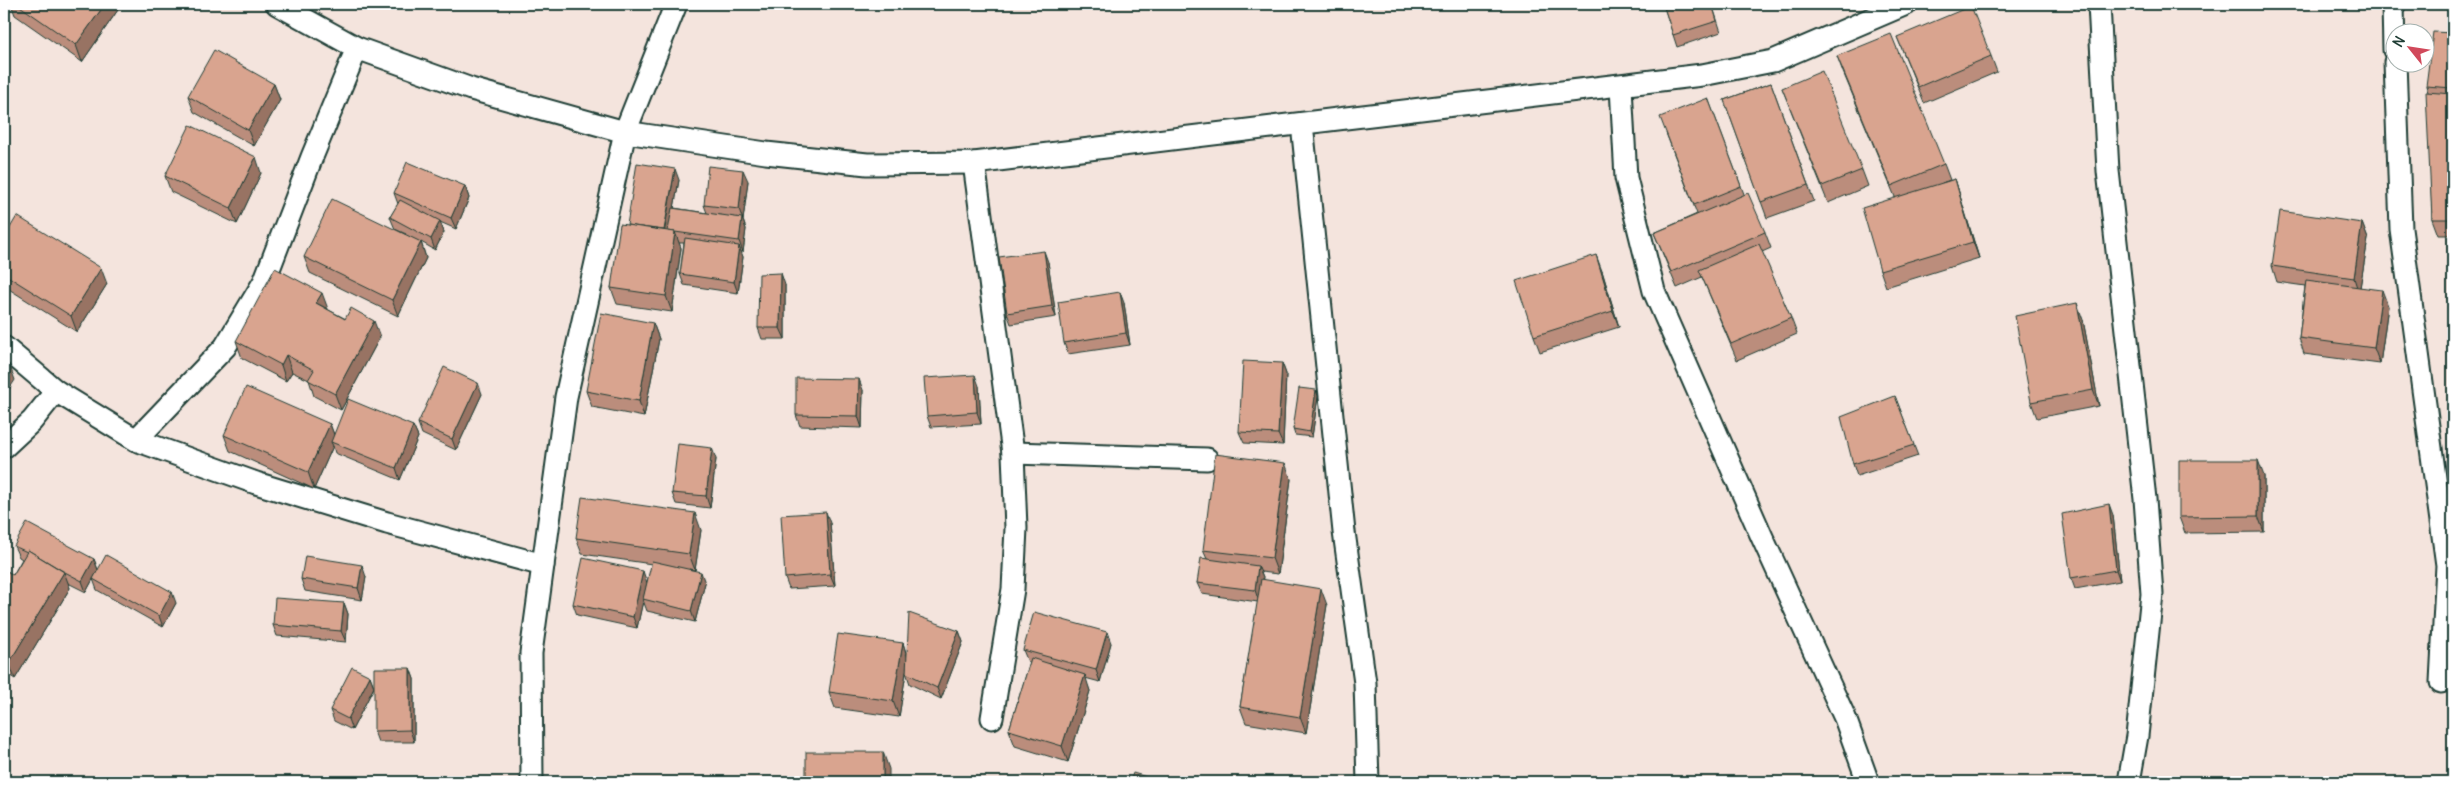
<svg xmlns="http://www.w3.org/2000/svg" width="2457" height="786" font-family="Delius,sans-serif">
  <rect width="100%" height="100%" fill="#f4e4dd"/>
  <filter id="ink" filterUnits="userSpaceOnUse"><feTurbulence type="fractalNoise" baseFrequency=".02" numOctaves="2"/><feDisplacementMap in="SourceGraphic" scale="10" xChannelSelector="R" yChannelSelector="G"/><feConvolveMatrix kernelMatrix="1 2 1 2 8 2 1 2 1" color-interpolation-filters="sRGB"/></filter>
  <g filter="url(#ink)">
    <g fill="none" stroke-linecap="round" stroke-linejoin="round">
      <g stroke="#1f3d34" stroke-width="25">
        <g id="street">
          <path d="M277,4L357,48L471,89L625,132L766,153L867,164L974,163L1702,75L1773,61L1906,4"/>
          <path d="M2099,4L2108,171L2145,499L2152,594L2137,736L2129,782"/>
          <path d="M2393,4L2394,50"/>
          <path d="M2395,62L2401,229L2447,565L2441,682"/>
          <path d="M1621,87L1626,178L1654,291L1762,537L1845,718L1868,782"/>
          <path d="M1302,124L1344,532L1365,683L1368,782"/>
          <path d="M974,163L1013,453L1016,528L1013,589L992,718"/>
          <path d="M4,347L56,391L136,440L256,483L387,523L543,565"/>
          <path d="M136,440L225,347L264,282L312,157L357,48"/>
          <path d="M4,447L32,421L56,391"/>
          <path d="M1013,453L1207,459"/>
          <path d="M532,782L531,653L566,397L625,132L676,4"/>
        </g>
      </g>
      <use href="#street" stroke="#fff" stroke-width="21"/>
    </g>
    <g fill="#bb8d7b" stroke="#1f3d34">
      <path d="M11,4H122L82,62L15,15Z"/>
      <path d="M1663,4H1712L1721,32L1677,47Z"/>
      <path d="M2453,33V235H2438L2432,219L2428,92L2426,86Z"/>
      <path d="M1897,37L1991,56L1997,72L1924,103Z"/>
      <path d="M1837,56L1944,164L1950,180L1942,183L1955,179L1960,196L1979,258L1886,287L1880,270L1895,197L1843,72Z"/>
      <path d="M1771,83L1814,201L1767,218L1724,100Z"/>
      <path d="M274,84L280,100L254,146L194,112L188,96Z"/>
      <path d="M1782,88L1862,170L1868,186L1828,203Z"/>
      <path d="M1708,98L1744,194L1765,232L1771,248L1762,252L1791,318L1797,334L1737,360L1702,277L1677,288L1654,233L1697,214L1666,133Z"/>
      <path d="M261,173L237,224L171,192L165,176Z"/>
      <path d="M679,180L674,208L707,213L704,205L748,181L743,220L746,229L743,252H741L743,257L738,293L684,285L680,274L684,243H679L681,248L672,312L617,304L611,288L627,225Z"/>
      <path d="M465,186L469,198L456,229L440,222L444,232L435,250L421,242L426,258L398,316L310,273L304,257L406,234L395,229L390,217L398,204L394,193Z"/>
      <path d="M2362,223L2368,239L2360,287L2388,306L2380,364L2304,354L2299,338L2305,286L2277,282L2272,266Z"/>
      <path d="M4,238L107,284L77,332L4,286Z"/>
      <path d="M1048,262L1056,317L1011,324L1007,313Z"/>
      <path d="M1602,271L1619,327L1540,352L1534,336Z"/>
      <path d="M785,285V339H762L758,328Z"/>
      <path d="M1124,303L1130,345L1068,354L1064,343Z"/>
      <path d="M327,309L380,337L341,410L314,396L309,380L292,372L286,381L242,358L236,341Z"/>
      <path d="M2083,320L2099,406L2037,418L2031,402Z"/>
      <path d="M653,323L659,339L644,417L592,407L586,391Z"/>
      <path d="M1282,363L1286,374L1283,445L1244,443L1239,432Z"/>
      <path d="M979,386L981,424L931,427L927,416Z"/>
      <path d="M863,390L862,428L800,426L796,415Z"/>
      <path d="M1316,390L1318,396L1312,437L1295,435L1293,429Z"/>
      <path d="M482,394L456,450L422,434L418,423Z"/>
      <path d="M1895,396L1918,456L1857,476L1853,464Z"/>
      <path d="M330,424L334,435L413,426L418,437L400,480L335,453L333,446L314,489L230,451L224,435Z"/>
      <path d="M716,459L710,508L676,504L672,493Z"/>
      <path d="M2264,476V532L2185,533L2179,517Z"/>
      <path d="M1291,479L1278,574L1261,572L1263,577L1262,579L1327,605L1306,733L1246,723L1240,707L1258,602L1202,594L1197,583L1207,559L1203,550Z"/>
      <path d="M2113,515L2120,581L2075,589L2071,578Z"/>
      <path d="M830,523L835,586L789,589L785,578Z"/>
      <path d="M701,530L695,570L689,569L705,583L695,622L647,611L643,600L637,628L577,615L573,604L647,582L652,564L582,554L576,538Z"/>
      <path d="M14,546L94,559L98,570L86,592L68,583L70,588L15,679L4,672V569L13,575L22,559L19,557Z"/>
      <path d="M366,577L362,600L305,591L301,579Z"/>
      <path d="M93,579L176,603L163,627L97,590Z"/>
      <path d="M344,603L348,614L346,642L277,636L273,625Z"/>
      <path d="M959,631L963,642L941,699L910,684L906,672L899,717L835,708L829,692L903,643L907,656Z"/>
      <path d="M1111,643L1100,682L1085,678L1090,691L1068,762L1015,746L1009,730L1030,662H1028L1023,650Z"/>
      <path d="M410,668L414,679V742H378L374,731Z"/>
      <path d="M370,676L374,687L352,730L334,721L330,710Z"/>
    </g>
    <g fill="#987364" stroke="#1f3d34">
      <path d="M105,4H122L82,62L76,45Z"/>
      <path d="M274,84L280,100L254,146L248,130Z"/>
      <path d="M256,157L261,173L237,224L231,208Z"/>
      <path d="M675,169L679,180L670,231L664,234Z"/>
      <path d="M743,170L748,181L743,220L739,209Z"/>
      <path d="M1955,179L1960,196L1979,258L1973,242Z"/>
      <path d="M465,186L469,198L456,229L451,218Z"/>
      <path d="M742,218L746,229L743,252L739,241Z"/>
      <path d="M440,221L444,232L435,250L431,239Z"/>
      <path d="M2362,223L2368,239L2359,294L2354,278Z"/>
      <path d="M675,232L681,248L672,312L666,296Z"/>
      <path d="M421,242L426,258L398,316L392,300Z"/>
      <path d="M739,246L743,257L738,293L734,282Z"/>
      <path d="M1044,251L1048,262L1056,317L1052,306Z"/>
      <path d="M1596,255L1602,271L1619,327L1613,311Z"/>
      <path d="M101,268L107,284L77,332L71,316Z"/>
      <path d="M781,273L785,285V339L780,328Z"/>
      <path d="M2382,290L2388,306L2380,364L2374,348Z"/>
      <path d="M1120,292L1124,303L1130,345L1126,333Z"/>
      <path d="M322,293L328,309L316,303Z"/>
      <path d="M2077,303L2083,320L2099,406L2093,390Z"/>
      <path d="M374,321L380,337L341,410L335,394Z"/>
      <path d="M653,323L659,339L644,417L639,401Z"/>
      <path d="M286,355L292,372L286,381L281,365Z"/>
      <path d="M1282,363L1286,374L1283,445L1278,434Z"/>
      <path d="M9,364L15,380L4,397V372Z"/>
      <path d="M975,375L979,386L981,424L977,412Z"/>
      <path d="M859,379L863,390L862,428L858,416Z"/>
      <path d="M478,383L482,394L456,450L452,439Z"/>
      <path d="M1316,390L1318,396L1312,437L1310,432Z"/>
      <path d="M330,424L336,440L331,442L333,446L314,489L308,472Z"/>
      <path d="M413,426L418,437L400,480L396,468Z"/>
      <path d="M712,448L716,459L710,508L706,496Z"/>
      <path d="M2258,460L2264,476V532L2258,516Z"/>
      <path d="M1285,463L1291,479L1278,574L1272,558Z"/>
      <path d="M2109,504L2113,515L2120,581L2116,570Z"/>
      <path d="M826,512L830,523L835,586L830,574Z"/>
      <path d="M695,513L701,530L695,570L689,554Z"/>
      <path d="M94,559L98,570L86,592L82,581Z"/>
      <path d="M362,565L366,577L362,600L358,588Z"/>
      <path d="M1258,566L1263,577L1259,602L1255,590Z"/>
      <path d="M643,571L647,583L637,628L633,617Z"/>
      <path d="M64,572L70,588L15,679L9,663Z"/>
      <path d="M701,572L705,583L695,622L691,611Z"/>
      <path d="M1321,589L1327,605L1306,733L1300,717Z"/>
      <path d="M172,592L176,603L163,627L159,616Z"/>
      <path d="M344,603L348,614L346,642L341,631Z"/>
      <path d="M959,631L963,642L941,699L937,688Z"/>
      <path d="M1107,632L1111,643L1100,682L1096,670Z"/>
      <path d="M903,643L908,660L899,717L893,701Z"/>
      <path d="M410,668L414,679V742L410,730Z"/>
      <path d="M1085,675L1090,691L1068,762L1062,746Z"/>
      <path d="M370,676L374,687L352,730L348,719Z"/>
      <path d="M883,752L889,769V782H883Z"/>
    </g>
    <g fill="#d9a48f" stroke="#1f3d34">
      <path d="M17,4H105L76,45Z"/>
      <path d="M1663,4H1712L1717,21L1673,35Z"/>
      <path d="M1971,6L1991,56L1918,87L1897,37Z"/>
      <path d="M2433,32L2453,33V88L2426,86Z"/>
      <path d="M1891,34L1944,164L1891,186L1837,56Z"/>
      <path d="M214,50L274,84L248,130L188,96Z"/>
      <path d="M1822,71L1862,170L1822,186L1782,88Z"/>
      <path d="M1771,83L1808,185L1761,202L1724,100Z"/>
      <path d="M2426,92L2453,94V219H2432Z"/>
      <path d="M1708,98L1741,186L1694,205L1660,117Z"/>
      <path d="M190,125L256,157L231,208L165,176Z"/>
      <path d="M407,162L465,186L451,218L394,193Z"/>
      <path d="M637,163L675,169L664,230L627,225Z"/>
      <path d="M708,166L743,170L739,209L704,205Z"/>
      <path d="M1955,179L1973,242L1880,270L1862,208Z"/>
      <path d="M1748,193L1765,232L1671,272L1654,233Z"/>
      <path d="M332,199L421,242L392,300L304,257Z"/>
      <path d="M400,200L440,221L431,239L390,217Z"/>
      <path d="M672,208L742,218L739,241L668,231Z"/>
      <path d="M2280,211L2362,223L2354,278L2272,266Z"/>
      <path d="M17,216L101,268L71,316L4,274V238Z"/>
      <path d="M620,224L675,232L666,296L611,288Z"/>
      <path d="M685,238L739,246L734,282L680,274Z"/>
      <path d="M1759,244L1791,318L1731,344L1699,270Z"/>
      <path d="M1044,251L1052,306L1007,313L999,257Z"/>
      <path d="M1596,255L1613,311L1534,336L1516,281Z"/>
      <path d="M275,268L322,293L316,303L345,319L351,308L374,321L335,394L308,380L314,370L286,355L281,365L236,341Z"/>
      <path d="M781,273L780,328H758L759,274Z"/>
      <path d="M2306,280L2382,290L2374,348L2299,338Z"/>
      <path d="M1120,292L1126,333L1064,343L1058,302Z"/>
      <path d="M2077,303L2093,390L2031,402L2015,316Z"/>
      <path d="M601,313L653,323L639,401L586,391Z"/>
      <path d="M4,360L9,364L4,372Z"/>
      <path d="M1243,361L1282,363L1278,434L1239,432Z"/>
      <path d="M444,367L478,383L452,439L418,423Z"/>
      <path d="M975,375L977,412L927,416L924,378Z"/>
      <path d="M796,378L859,379L858,416L796,415Z"/>
      <path d="M246,387L330,424L308,472L224,435Z"/>
      <path d="M1299,388L1316,390L1310,432L1293,429Z"/>
      <path d="M1895,396L1914,445L1853,464L1841,417Z"/>
      <path d="M348,399L413,426L396,468L331,442Z"/>
      <path d="M678,444L712,448L706,496L672,493Z"/>
      <path d="M1215,454L1285,463L1272,558L1203,550Z"/>
      <path d="M2179,460H2258V516L2179,517Z"/>
      <path d="M582,497L695,513L689,554L576,538Z"/>
      <path d="M2109,504L2116,570L2071,578L2062,514Z"/>
      <path d="M826,512L830,574L785,578L781,515Z"/>
      <path d="M27,523L94,559L82,581L63,571L28,550L27,552L14,546Z"/>
      <path d="M28,550L64,572L9,663L4,660V569L13,575Z"/>
      <path d="M106,555L172,592L159,616L93,579Z"/>
      <path d="M305,556L362,565L358,588L301,579Z"/>
      <path d="M583,558L643,571L633,617L573,604Z"/>
      <path d="M1201,558L1258,566L1255,590L1197,583Z"/>
      <path d="M652,561L701,572L691,611L643,599Z"/>
      <path d="M1261,579L1321,589L1300,717L1240,707Z"/>
      <path d="M275,598L344,603L341,631L273,625Z"/>
      <path d="M1034,612L1107,632L1096,670L1023,650Z"/>
      <path d="M909,613L959,631L937,688L906,673Z"/>
      <path d="M838,634L903,643L893,701L829,692Z"/>
      <path d="M1031,658L1085,675L1062,746L1009,730Z"/>
      <path d="M352,667L370,676L348,719L330,710Z"/>
      <path d="M374,668H410V730L374,731Z"/>
      <rect x="806" y="752" width="77" height="30"/>
      <path d="M1133,773L1164,782H1130Z"/>
    </g>
  </g>
  <rect width="2457" height="786" fill="none" stroke="#fff" stroke-width="20"/>
  <rect x="10" y="10" width="2437" height="766" fill="none" stroke="#1f3d34" stroke-width="2" filter="url(#ink)"/>
  <g transform="translate(2410 48) rotate(300)"><circle r="24" fill="#ffffff" stroke="#a5b1ae"/>
  <path d="M0-4L9 19L0 12L-9 19Z" fill="#d1495b"/>
  <text y="-8" font-size="14" font-weight="bold" text-anchor="middle" fill="#1f3d34">N</text>
  </g>
</svg>
